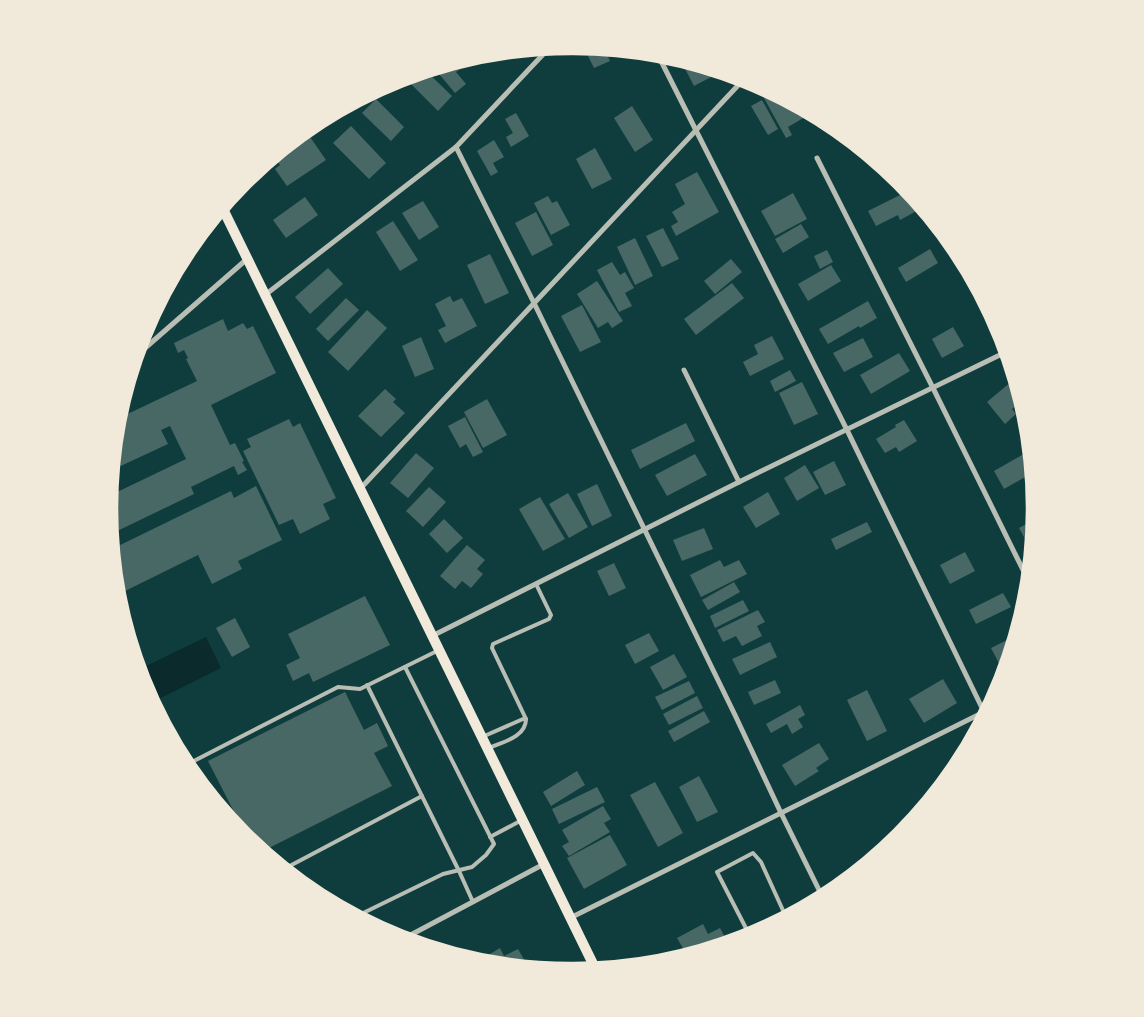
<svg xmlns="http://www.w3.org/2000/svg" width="1144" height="1017" font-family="Jost,sans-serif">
  <rect width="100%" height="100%" fill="#0f3d3e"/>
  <path fill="#0a2a2b" d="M206,637L221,668L159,699L144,667Z"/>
  <g fill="#486865">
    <path d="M583,46L604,48L610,61L594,68Z"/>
    <path d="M487,53L477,63L471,57L482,54Z"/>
    <path d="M680,59L709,68L713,76L694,86Z"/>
    <path d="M454,62L460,69L456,72L466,84L455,93L434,68Z"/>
    <path d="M426,71L452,96L438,111L409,82L417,74Z"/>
    <path d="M764,88L799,107L805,117L788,127L792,135L786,138L760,91Z"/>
    <path d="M376,99L404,127L391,141L362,113Z"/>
    <path d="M762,100L778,129L768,135L751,106Z"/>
    <path d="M632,106L653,140L635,152L614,118Z"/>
    <path d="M516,113L529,136L511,147L506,137L513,133L505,119Z"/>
    <path d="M351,126L386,163L369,179L333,143Z"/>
    <path d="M306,131L326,160L287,186L275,169L280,165L274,156Z"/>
    <path d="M494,140L504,157L493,163L498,172L491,176L477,151Z"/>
    <path d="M595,148L612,179L592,189L576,159Z"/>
    <path d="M697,172L719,212L676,236L671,226L678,222L672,212L685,204L675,184Z"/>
    <path d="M908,191L922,208L900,220L898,215L876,226L868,211Z"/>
    <path d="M793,193L807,219L775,236L761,211Z"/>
    <path d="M548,196L552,203L557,201L570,225L551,235L534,203Z"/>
    <path d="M305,197L318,215L286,238L273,220Z"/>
    <path d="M423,201L439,227L419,240L402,213Z"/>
    <path d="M536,212L553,245L532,256L515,223Z"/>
    <path d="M393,221L418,260L400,271L376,232Z"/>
    <path d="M801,224L809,237L783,253L775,239Z"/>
    <path d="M663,228L679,259L662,267L646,236Z"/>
    <path d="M635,238L653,276L635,285L617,247Z"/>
    <path d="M930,249L938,263L906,282L898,268Z"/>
    <path d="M827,250L833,262L820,269L814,256Z"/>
    <path d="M490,254L509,293L485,304L467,265Z"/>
    <path d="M731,259L742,272L715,294L704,281Z"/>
    <path d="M612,262L620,275L625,272L634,288L625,293L632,306L619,312L597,270Z"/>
    <path d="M831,265L841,281L808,301L798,284Z"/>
    <path d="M328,268L343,284L310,314L295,297Z"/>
    <path d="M597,281L623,321L612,328L608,322L598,328L577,294Z"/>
    <path d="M732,283L744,298L696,335L684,319Z"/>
    <path d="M450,296L453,302L462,298L477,326L445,343L438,330L446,326L435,304Z"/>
    <path d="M346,298L359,310L328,341L316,329Z"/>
    <path d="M868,301L877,318L860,328L859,326L828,344L819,329Z"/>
    <path d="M582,305L601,342L580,352L561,316Z"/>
    <path d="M367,310L387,328L348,371L328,352Z"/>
    <path d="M223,319L228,331L243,323L247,329L253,326L276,373L211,405L230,445L235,443L244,461L242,462L247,470L238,475L234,466L191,487L194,494L111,534L109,508L111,484L115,493L186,459L170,426L161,430L168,444L112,470L117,419L197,381L186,359L188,358L184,350L178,353L174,343Z"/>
    <path d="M953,327L964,346L942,358L932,339Z"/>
    <path d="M772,336L784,359L750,376L743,362L758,354L754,345Z"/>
    <path d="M421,337L434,369L415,377L402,346Z"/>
    <path d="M863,338L873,357L844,372L833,353Z"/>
    <path d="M899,353L910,371L871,394L860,375Z"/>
    <path d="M790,370L796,381L775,392L770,381Z"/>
    <path d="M1012,381L1017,388L1021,401L1012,409L1016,414L1005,424L987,402Z"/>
    <path d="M802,382L818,414L794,425L779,393Z"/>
    <path d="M385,389L396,399L393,402L405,413L381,437L358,416Z"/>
    <path d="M487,399L507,435L483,448L464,412Z"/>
    <path d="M465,417L483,452L473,457L466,444L460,448L448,426Z"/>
    <path d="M289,419L293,427L300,423L336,498L323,504L330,519L300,534L293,519L279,525L243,451L251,447L247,439Z"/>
    <path d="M904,420L917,441L899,452L896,447L885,453L876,439L896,427L895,425Z"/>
    <path d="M686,423L695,441L640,469L631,450Z"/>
    <path d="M1029,451L1030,454L1032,473L1004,489L994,471Z"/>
    <path d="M416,453L434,468L408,498L390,483Z"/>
    <path d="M695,454L707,475L667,496L655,475Z"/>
    <path d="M834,461L846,485L825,495L813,472Z"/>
    <path d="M805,465L819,488L797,501L784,478Z"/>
    <path d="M597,484L612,516L592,526L577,494Z"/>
    <path d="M256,486L282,540L238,561L242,569L212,584L198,555L117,595L112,549L231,491L234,498Z"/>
    <path d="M429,487L446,502L423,527L406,511Z"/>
    <path d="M768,492L780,514L756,528L743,507Z"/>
    <path d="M568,493L588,527L569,538L549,504Z"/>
    <path d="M540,497L565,539L543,551L519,509Z"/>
    <path d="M444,519L463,538L447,553L429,534Z"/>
    <path d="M1034,520L1032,545L1029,546L1019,528Z"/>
    <path d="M867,522L872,532L836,550L831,539Z"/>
    <path d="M704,528L713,549L682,561L673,540Z"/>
    <path d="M467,545L485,560L477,569L483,574L471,588L462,581L455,589L440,576Z"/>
    <path d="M965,552L975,571L950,584L940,565Z"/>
    <path d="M720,560L724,567L739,560L747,574L701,597L690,575Z"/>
    <path d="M614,563L626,588L609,596L597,571Z"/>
    <path d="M734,582L740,592L708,610L702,600Z"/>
    <path d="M1003,593L1011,607L976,624L969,610Z"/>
    <path d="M365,596L390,645L313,682L309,673L293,681L286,665L300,658L288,634Z"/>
    <path d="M743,600L749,611L715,628L710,616Z"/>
    <path d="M758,610L765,622L757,626L762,636L742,646L736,636L723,642L717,630Z"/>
    <path d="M235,618L250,647L232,657L216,628Z"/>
    <path d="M649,633L659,651L635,664L625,645Z"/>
    <path d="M1011,638L1013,643L1004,673L991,648Z"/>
    <path d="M770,642L777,657L740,675L732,659Z"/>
    <path d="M674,654L687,677L663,690L650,667Z"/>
    <path d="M943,679L957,703L924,723L909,699Z"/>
    <path d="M775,680L781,693L754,705L748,692Z"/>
    <path d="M689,681L695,693L662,710L655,697Z"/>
    <path d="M867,690L887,731L867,741L847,700Z"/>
    <path d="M345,692L364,730L377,723L388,746L374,753L392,786L263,851L248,839L208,761Z"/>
    <path d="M697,696L703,708L669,725L663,714Z"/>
    <path d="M160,704L168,721L164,723L155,707Z"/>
    <path d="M800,705L805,715L798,719L803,727L792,734L787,724L771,733L766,724Z"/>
    <path d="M704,711L710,722L674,742L668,731Z"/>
    <path d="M819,743L829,759L816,768L819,771L795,786L782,765Z"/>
    <path d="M577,771L585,785L551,806L543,792Z"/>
    <path d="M699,776L718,812L697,822L679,787Z"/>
    <path d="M655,782L683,833L658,847L630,795Z"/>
    <path d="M597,787L605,802L559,824L552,809Z"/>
    <path d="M603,806L611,819L604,823L610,832L569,856L562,846L569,842L562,830Z"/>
    <path d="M610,835L627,865L584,889L567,858Z"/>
    <path d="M703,924L708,934L720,928L728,943L687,955L677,938Z"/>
    <path d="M500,948L504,956L518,949L529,968L482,963L480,960Z"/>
  </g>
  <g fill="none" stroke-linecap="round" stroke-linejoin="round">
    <g stroke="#b8beb3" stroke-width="4">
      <path d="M367,685L459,871L473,902"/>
      <path d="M526,719L492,648L493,644L549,619L551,615L536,584"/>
      <path d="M482,737L523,719H526C526,737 503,742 489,748"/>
      <path d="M192,772L188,764L338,687L360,689L439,650"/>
      <path d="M490,837L522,820"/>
      <path d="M284,869L422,796"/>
      <path d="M357,916L443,874L472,867L486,855L494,844L405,667"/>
      <path d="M750,936L717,872L753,853L761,862L786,917"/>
    </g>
    <g stroke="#b8beb3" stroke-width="5">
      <path d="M657,53L847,430L985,714"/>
      <path d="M456,147L534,303L735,715L781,813L823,898"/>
      <path d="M817,158L933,388L1028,580"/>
      <path d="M265,295L456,147L550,47"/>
      <path d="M136,356L247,259"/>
      <path d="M684,370L739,482"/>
      <path d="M360,489L744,79"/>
      <path d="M432,636L739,482L1006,352"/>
      <path d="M570,918L986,711"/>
      <path d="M403,939L544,864"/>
    </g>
    <path stroke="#f1e9da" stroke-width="10" d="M222,207L596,970"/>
  </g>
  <path d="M0 0H1144V1017H0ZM571 54H573A454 454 0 0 1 1027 508V509A454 454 0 0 1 573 963H571A454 454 0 0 1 117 509V508A454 454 0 0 1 571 54Z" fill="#f1e9da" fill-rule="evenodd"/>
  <path fill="none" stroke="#f1e9da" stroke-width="2.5" d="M571 54H573A454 454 0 0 1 1027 508V509A454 454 0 0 1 573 963H571A454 454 0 0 1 117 509V508A454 454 0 0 1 571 54Z"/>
</svg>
